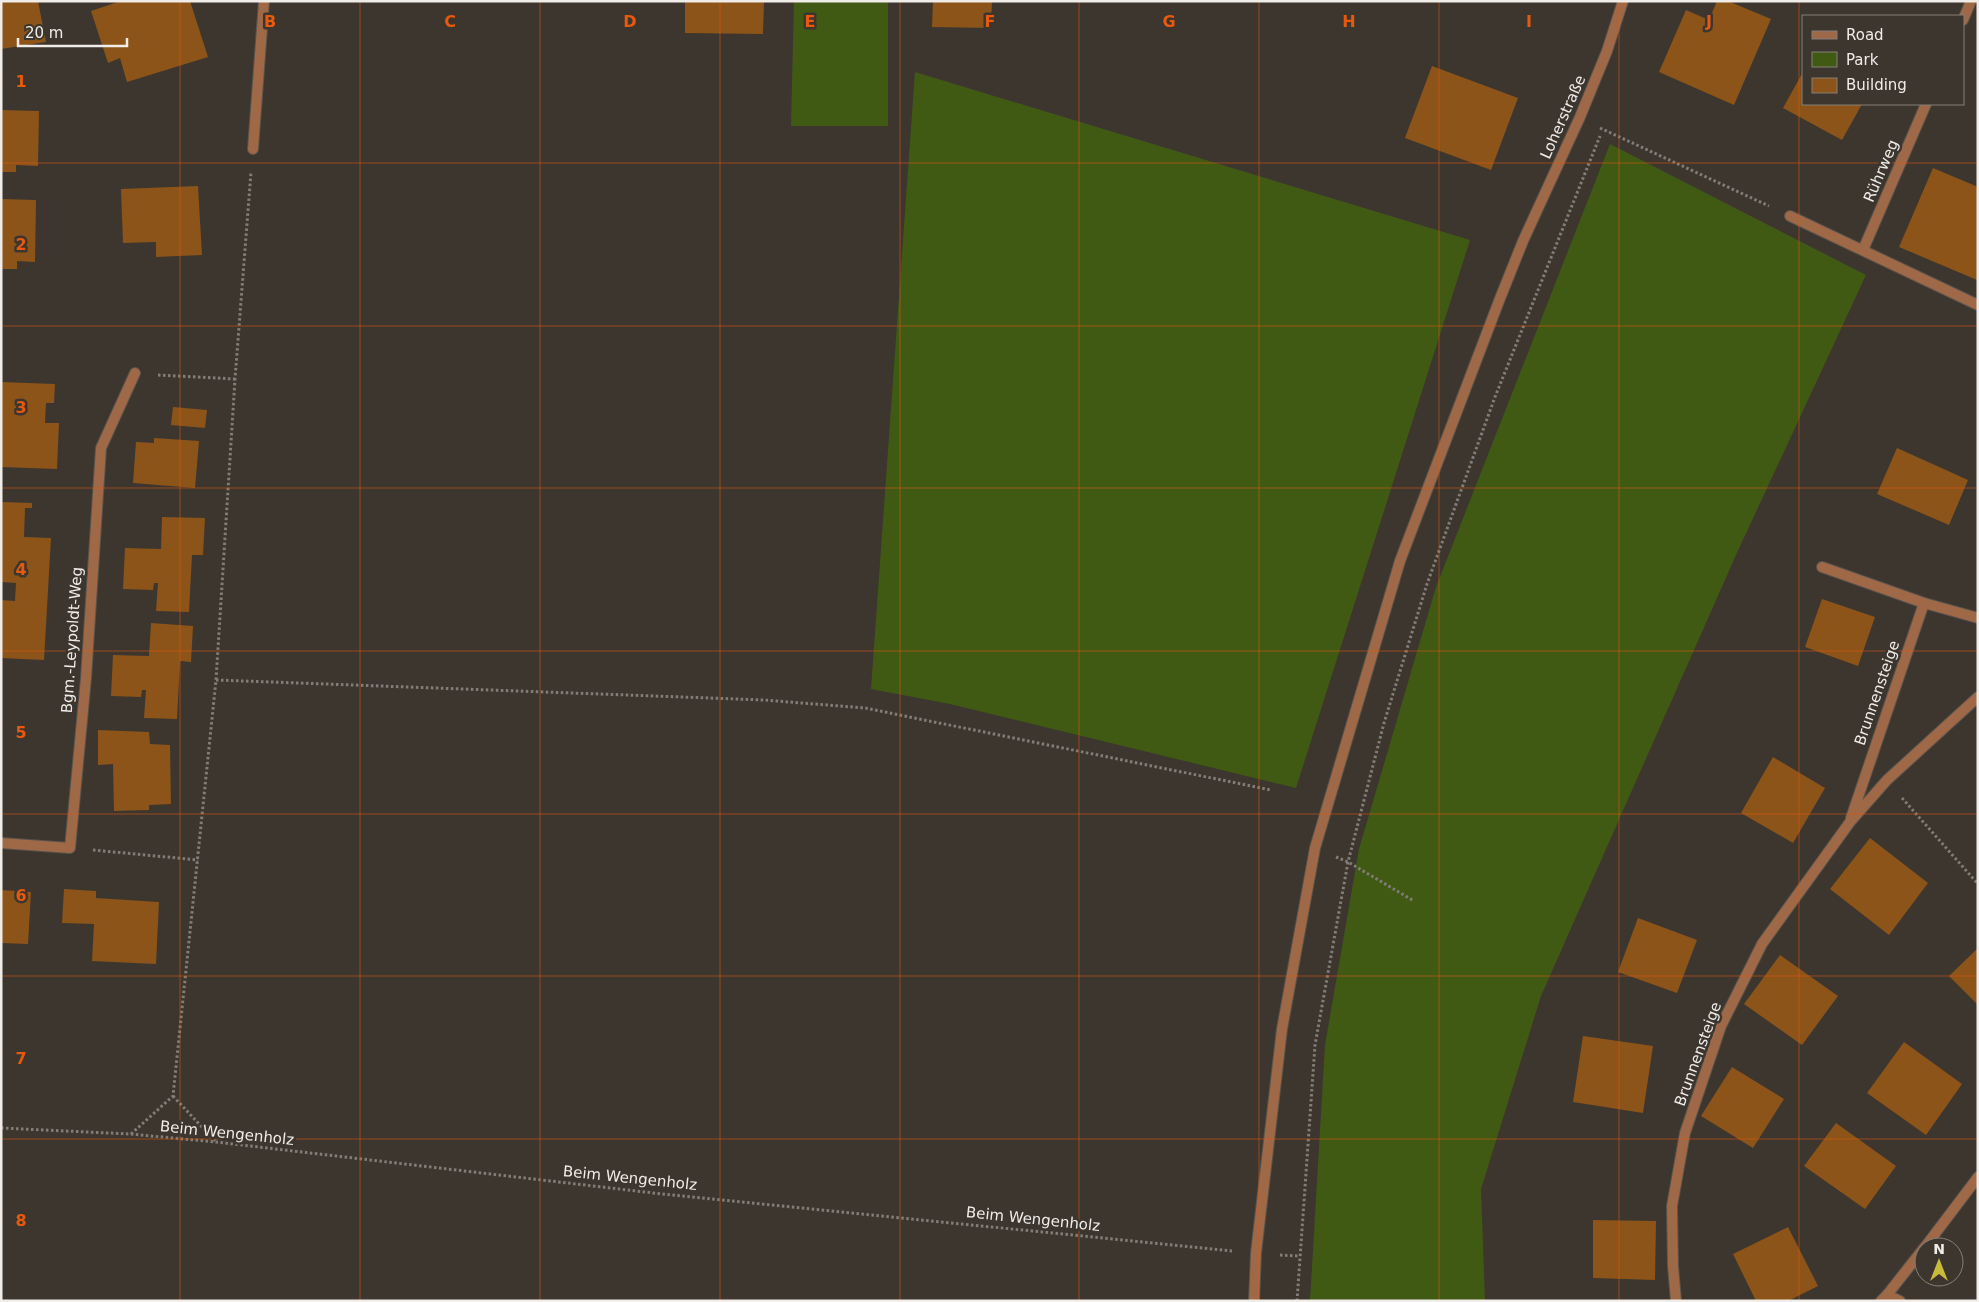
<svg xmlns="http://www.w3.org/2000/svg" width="1979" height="1302" font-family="'DejaVu Sans',sans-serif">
  <rect width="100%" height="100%" fill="#3c362f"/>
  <g fill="#405a14">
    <path d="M794,1H888V126H791Z"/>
    <path d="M915,72L1470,240L1296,788L950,704L871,689Z"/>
    <path d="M1610,144L1866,275L1736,555L1541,996L1481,1189L1485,1301H1310L1325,1045L1359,849L1436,587Z"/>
  </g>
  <g fill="#8c5419">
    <path d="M1,1H38L46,42L1,49Z"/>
    <path d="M121,1H190L208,57L127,82L120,58L108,63L91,11Z"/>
    <path d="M685,1H764L763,34L685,33Z"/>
    <path d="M933,1H992L991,28L932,27Z"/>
    <path d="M1717,1H1728L1771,19L1734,105L1659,72L1686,10L1709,20Z"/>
    <path d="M1432,66L1518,98L1491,170L1405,138Z"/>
    <path d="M1803,72V104H1862L1842,140L1783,108Z"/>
    <path d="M1,110L39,111L38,166L16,165V172H1Z"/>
    <path d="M1933,168L1978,187L1977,280L1899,247Z"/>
    <path d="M198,186L202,255L156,257V242L123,243L121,189Z"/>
    <path d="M1,199L36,200L35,262L17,261V269H1Z"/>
    <path d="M1,382L55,384L54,403H46L45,423H59L57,469L1,467Z"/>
    <path d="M173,407L207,410L205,428L171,425Z"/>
    <path d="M154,438L199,441L195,488L133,483L136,442L154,443Z"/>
    <path d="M1897,448L1968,480L1949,525L1877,494Z"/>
    <path d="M1,502L32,503V508H25L24,537L51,538L44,660L1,658V600L15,601L16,583L1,582Z"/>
    <path d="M162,517L205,518L203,555H192L189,612L156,611L158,583H154L153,590L123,589L125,548L161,549Z"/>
    <path d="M1822,599L1875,617L1858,666L1805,647Z"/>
    <path d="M151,623L193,626L191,662L180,661L177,719L144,718L146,690H142L141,697L111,696L113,655L149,656Z"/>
    <path d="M98,730L149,732L150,744L170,745L171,804L149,805V810L114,811L113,764L98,765Z"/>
    <path d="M1773,757L1825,788L1793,843L1741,813Z"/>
    <path d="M1870,838L1928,883L1889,935L1830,889Z"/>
    <path d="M64,889L96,891V898L159,902L156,964L92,961L94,924L62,923Z"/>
    <path d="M1,890L31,892L28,944L1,943Z"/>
    <path d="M1638,918L1697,940L1677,993L1618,972Z"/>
    <path d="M1978,948V1005L1949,976Z"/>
    <path d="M1780,955L1838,996L1802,1045L1744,1004Z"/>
    <path d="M1583,1036L1653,1046L1643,1113L1573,1102Z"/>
    <path d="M1904,1042L1962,1084L1926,1135L1867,1093Z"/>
    <path d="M1732,1067L1784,1099L1753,1148L1701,1116Z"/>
    <path d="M1836,1123L1896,1166L1865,1209L1804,1166Z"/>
    <path d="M1593,1220L1656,1221L1655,1280L1593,1278Z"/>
    <path d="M1788,1227L1818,1286L1788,1301H1756L1733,1254Z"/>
  </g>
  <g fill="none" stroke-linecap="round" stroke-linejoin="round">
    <g stroke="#59534d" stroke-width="12">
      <g id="minor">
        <path d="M1963,20L1971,1"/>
        <path d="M253,149L264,1"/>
        <path d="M1790,216L1978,305"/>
        <path d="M1863,250L1926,104"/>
        <path d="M1822,567L1924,603"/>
        <path d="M1851,818L1924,603L1978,618"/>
        <path d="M1,843L70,848L86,678L101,448L135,373"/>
        <path d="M1925,1247L1978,1177"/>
        <path d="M1887,1295L1900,1301"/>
        <path d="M1676,1301L1673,1266L1672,1206L1685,1133L1721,1026L1762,944L1850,822L1887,780L1978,697"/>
        <path d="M1881,1301L1887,1295L1924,1248"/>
      </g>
    </g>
    <g stroke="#59534d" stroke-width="12">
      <path id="tertiary" d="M1254,1301L1256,1253L1282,1029L1315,848L1400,561L1499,301L1523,241L1580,117L1607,51L1623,1"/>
    </g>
    <g stroke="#827d77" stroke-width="3" stroke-dasharray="2.5 2.5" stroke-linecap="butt">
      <path d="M1600,128L1769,206"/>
      <path d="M158,375L235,379"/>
      <path d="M216,680L764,700L865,708L1271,790"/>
      <path d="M1902,798L1978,884"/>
      <path d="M93,850L198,860"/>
      <path d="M1336,857L1348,862L1414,901"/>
      <path d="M173,1096L215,1141"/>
      <path d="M1,1128L130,1134L216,1142L662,1194L1232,1251"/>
      <path d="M131,1134L173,1096L216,680L235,379L251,172"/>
      <path d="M1280,1255L1299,1256"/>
      <path d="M1297,1301L1315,1045L1348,862L1384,723L1427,584L1495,397L1600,136"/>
    </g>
    <use href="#minor" stroke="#9f6947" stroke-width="10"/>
    <use href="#tertiary" stroke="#9f6947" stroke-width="10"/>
  </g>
  <path fill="none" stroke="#e8590c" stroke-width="1" stroke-opacity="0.55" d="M180,1V1301M360,1V1301M540,1V1301M720,1V1301M900,1V1301M1079,1V1301M1259,1V1301M1439,1V1301M1619,1V1301M1799,1V1301M1,163H1978M1,326H1978M1,488H1978M1,651H1978M1,814H1978M1,976H1978M1,1139H1978"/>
  <g text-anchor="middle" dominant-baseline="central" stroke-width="5" stroke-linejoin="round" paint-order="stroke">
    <g font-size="15" fill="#f0ece8" stroke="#3c362f">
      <text transform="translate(1563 117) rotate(-66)">Loherstraße</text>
      <text transform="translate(1881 171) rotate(-67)">Rührweg</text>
      <text transform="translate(72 640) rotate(-86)">Bgm.-Leypoldt-Weg</text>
      <text transform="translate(1877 693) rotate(-71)">Brunnensteige</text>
      <text transform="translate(1698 1054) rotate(-70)">Brunnensteige</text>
      <text transform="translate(227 1133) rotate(6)">Beim Wengenholz</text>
      <text transform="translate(630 1178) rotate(6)">Beim Wengenholz</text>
      <text transform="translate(1033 1219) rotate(6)">Beim Wengenholz</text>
    </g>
  </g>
  <g font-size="16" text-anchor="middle" font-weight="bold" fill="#e8590c" stroke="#3c362f" stroke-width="5" stroke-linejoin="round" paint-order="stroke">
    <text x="270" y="27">B</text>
    <text x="450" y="27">C</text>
    <text x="630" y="27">D</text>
    <text x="810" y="27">E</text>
    <text x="990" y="27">F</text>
    <text x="1169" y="27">G</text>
    <text x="1349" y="27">H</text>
    <text x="1529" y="27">I</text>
    <text x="1709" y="27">J</text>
    <text x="21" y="87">1</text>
    <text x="21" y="250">2</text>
    <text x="21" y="413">3</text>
    <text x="21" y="575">4</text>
    <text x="21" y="738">5</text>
    <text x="21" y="901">6</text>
    <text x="21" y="1064">7</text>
    <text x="21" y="1226">8</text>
  </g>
  <rect width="1979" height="1302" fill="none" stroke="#f0ece8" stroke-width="5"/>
  <rect x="1802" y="15" width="162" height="90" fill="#3c362f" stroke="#847f79"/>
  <rect x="1812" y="31" width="25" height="8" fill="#9f6947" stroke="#847f79"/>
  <text x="1846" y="40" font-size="15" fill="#f0ece8">Road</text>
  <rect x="1812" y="52" width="25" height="15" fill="#405a14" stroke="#847f79"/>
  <text x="1846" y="65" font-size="15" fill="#f0ece8">Park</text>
  <rect x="1812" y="78" width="25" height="15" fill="#8c5419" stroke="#847f79"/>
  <text x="1846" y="90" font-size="15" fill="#f0ece8">Building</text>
  <g transform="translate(1939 1262)"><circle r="24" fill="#3c362f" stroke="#847f79"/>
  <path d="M0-4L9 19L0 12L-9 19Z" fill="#c7bb3b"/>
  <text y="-8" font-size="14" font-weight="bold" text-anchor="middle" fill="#f0ece8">N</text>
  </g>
  <path d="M18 38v8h109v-8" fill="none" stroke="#f0ece8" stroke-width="2.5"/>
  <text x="25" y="38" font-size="15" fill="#f0ece8" stroke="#3c362f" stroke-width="4" paint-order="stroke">20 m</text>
</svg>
